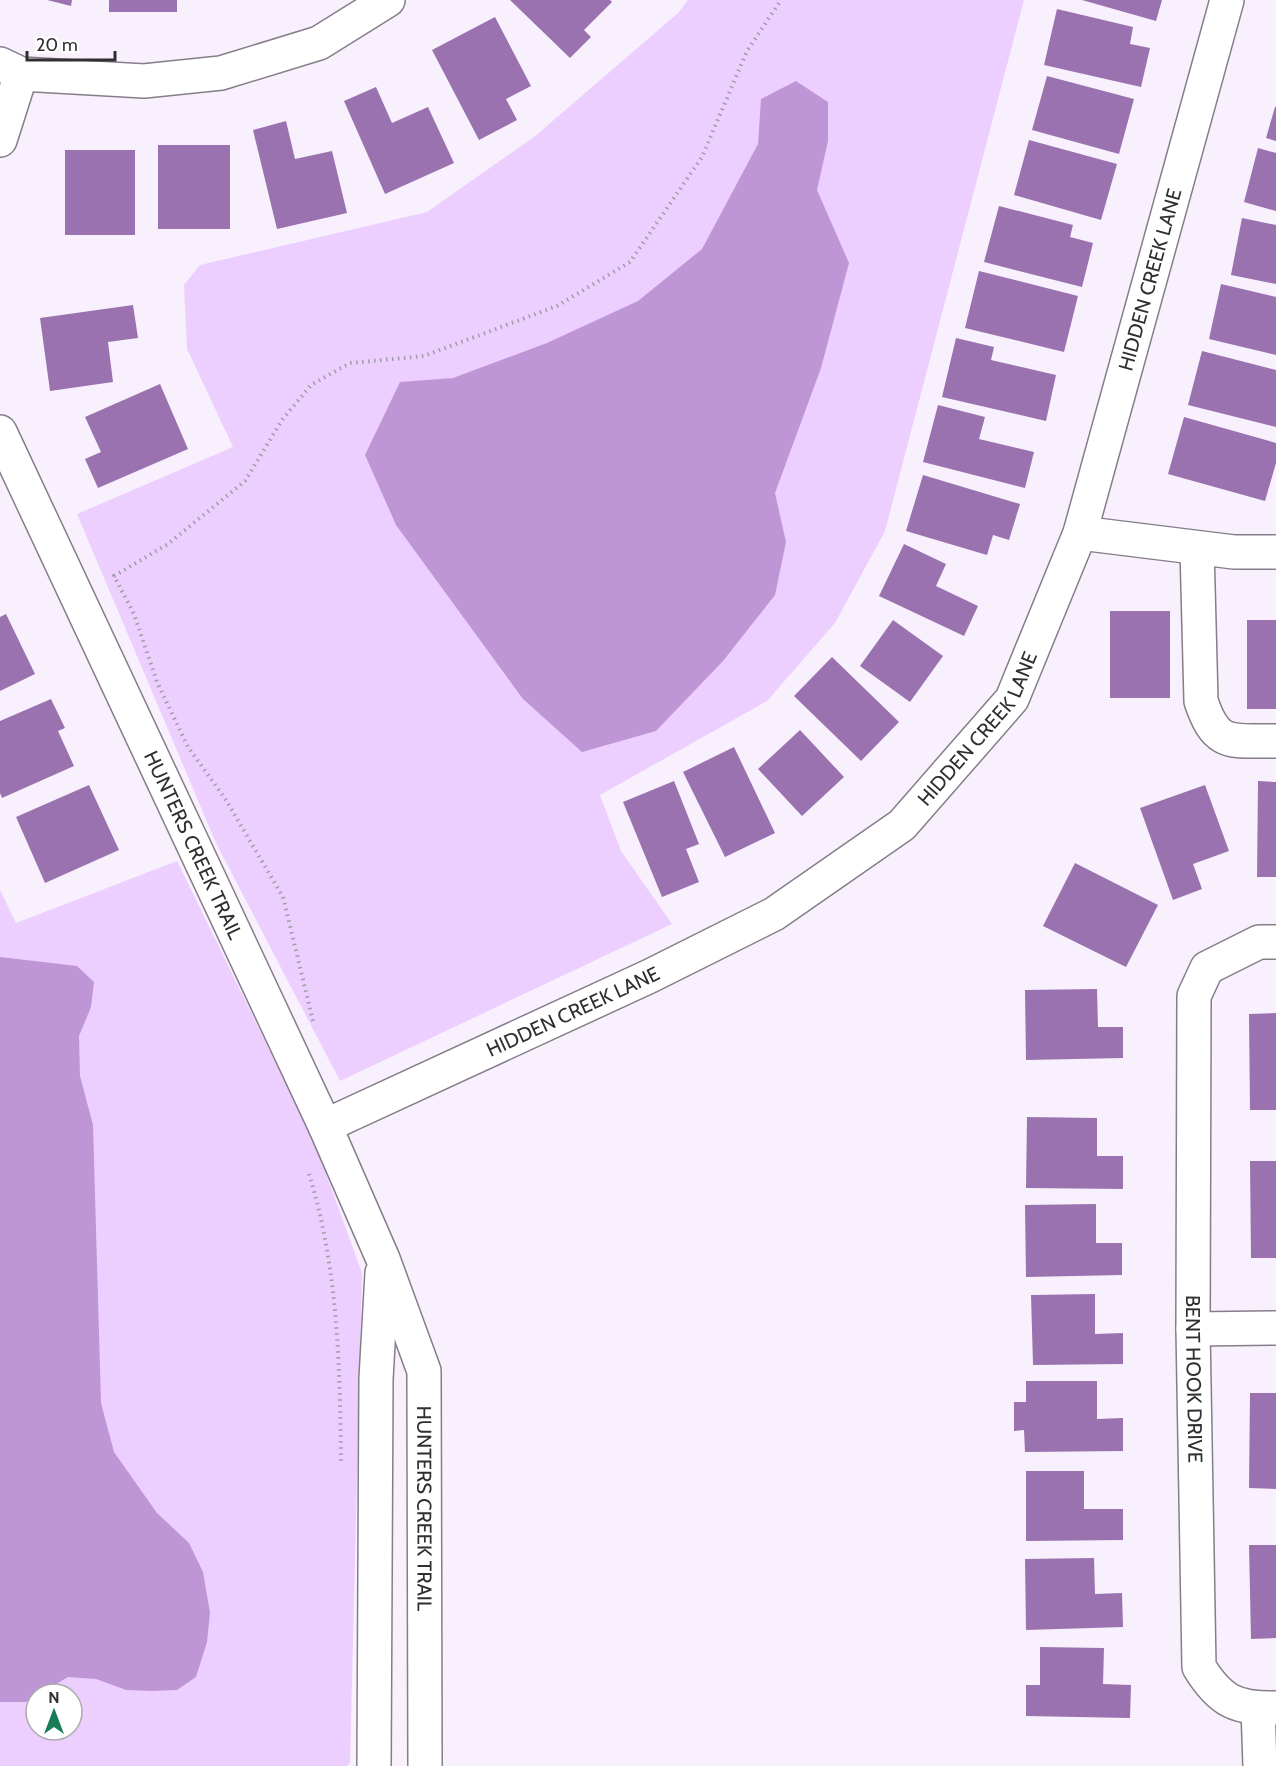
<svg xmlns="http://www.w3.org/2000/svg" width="1276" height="1766" font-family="Cabin,sans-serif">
  <rect width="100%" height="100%" fill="#f8f0fc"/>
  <g fill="#eccfff" fill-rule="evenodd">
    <path d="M688,0H1024L885,531L835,623L767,701L600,795L621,851L672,924L340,1081L216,843L77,514L233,447L187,349L184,285L200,265L427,212L534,137L678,13Z"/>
    <path d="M177,861L315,1143L362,1273L350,1763L347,1766H0V890L16,923ZM36,1694H72V1730H36Z"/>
  </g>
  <g fill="#be96d6">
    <path d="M796,81L828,102V141L817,190L849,263L821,368L775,493L786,542L775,595L723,661L656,731L582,752L523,699L396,525L365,455L400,382L453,378L547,343L638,301L702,249L758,144L761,99Z"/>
    <path d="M0,957L77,966L94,982L91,1007L79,1036L80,1076L93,1125L101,1403L114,1452L157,1513L189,1543L203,1572L210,1613L207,1642L196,1677L177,1690L152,1691L126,1690L96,1679L68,1677L26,1702H0Z"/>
  </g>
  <g fill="#9972af">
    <path d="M47,0H72L71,6Z"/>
    <rect x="109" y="0" width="68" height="12"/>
    <path d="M510,0H610L612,2L584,30L591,37L570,58Z"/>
    <path d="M1082,0H1162L1156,21Z"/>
    <path d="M1057,9L1133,27L1130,44L1150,48L1141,87L1044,65Z"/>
    <path d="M495,17L531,86L506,99L517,120L479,140L432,50Z"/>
    <path d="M1047,76L1134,99L1119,154L1032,130Z"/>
    <path d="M376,87L392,123L428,107L454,163L385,194L344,101Z"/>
    <path d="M1275,107H1276V141L1266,138Z"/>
    <path d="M286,121L295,159L332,151L347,213L277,229L253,130Z"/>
    <path d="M1029,140L1117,164L1101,220L1014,195Z"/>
    <rect x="158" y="145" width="72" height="84"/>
    <path d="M1258,148L1276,153V211L1244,202Z"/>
    <rect x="65" y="150" width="70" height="85"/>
    <path d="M999,206L1073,225L1070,237L1093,243L1082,287L984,262Z"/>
    <path d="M1242,218L1276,225V284L1231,275Z"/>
    <path d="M979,271L1078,296L1064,352L965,328Z"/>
    <path d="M1221,284L1276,297V355L1209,339Z"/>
    <path d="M133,305L138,338L108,342L113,382L50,391L40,318Z"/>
    <path d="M956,338L994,347L991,360L1056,375L1046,421L942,397Z"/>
    <path d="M1202,351L1276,370V427L1188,405Z"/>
    <path d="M160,384L188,449L98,488L85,459L101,452L85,417Z"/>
    <path d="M938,405L985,417L979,439L1034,452L1025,488L923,462Z"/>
    <path d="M1184,417L1276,443V463L1265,501L1168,474Z"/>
    <path d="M923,475L1020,504L1009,540L993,535L987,555L906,531Z"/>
    <path d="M904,544L946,564L936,586L978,606L964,636L879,596Z"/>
    <rect x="1110" y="611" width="60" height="87"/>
    <path d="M6,614L35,674L0,691V617Z"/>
    <path d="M893,620L943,656L910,702L860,666Z"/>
    <rect x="1247" y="620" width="29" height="89"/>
    <path d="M832,657L899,722L861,761L794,696Z"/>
    <path d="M51,699L65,728L58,731L74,766L2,798L0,793V721Z"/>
    <path d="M800,730L844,777L802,816L758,769Z"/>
    <path d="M734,747L775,833L725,857L683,772Z"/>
    <path d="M674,781L699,844L686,849L699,882L662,897L623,802Z"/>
    <path d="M1258,781L1276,782V877H1257Z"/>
    <path d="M89,785L119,850L45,883L16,817Z"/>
    <path d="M1205,785L1229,851L1193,864L1202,889L1173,900L1140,808Z"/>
    <path d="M1075,863L1158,905L1126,967L1043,926Z"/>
    <path d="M1097,989L1098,1027H1123V1058L1026,1060L1025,990Z"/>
    <path d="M1276,1013V1110H1250L1249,1014Z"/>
    <path d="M1027,1117L1097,1118V1156H1123V1189L1026,1188Z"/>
    <path d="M1250,1161H1276V1258H1251Z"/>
    <path d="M1096,1204V1243H1122V1275L1026,1277L1025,1205Z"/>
    <path d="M1095,1294V1334L1123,1333V1364L1033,1365L1031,1295Z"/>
    <path d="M1026,1381H1097V1419L1123,1418V1451L1025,1452L1024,1430L1014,1431V1402H1026Z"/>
    <path d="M1250,1393H1276V1489L1249,1488Z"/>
    <path d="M1026,1471H1084V1509H1123V1540L1026,1541Z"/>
    <path d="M1249,1545H1276V1638L1251,1639Z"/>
    <path d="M1094,1558L1095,1594L1122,1593L1123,1627L1026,1630L1025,1559Z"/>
    <path d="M1040,1647L1104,1648L1103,1684L1131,1685L1130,1718L1026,1716V1685H1040Z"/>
  </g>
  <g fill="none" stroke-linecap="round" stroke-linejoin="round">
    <g stroke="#857e89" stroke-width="36">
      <g id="minor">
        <path d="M0,64L21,74L144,81L221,73L319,43L388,0"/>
        <path d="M0,140L21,74"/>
        <path id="s1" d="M0,432L325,1126L383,1259L424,1371L425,1766"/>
        <path d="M1080,533L1234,552H1276"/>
        <path d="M1197,548L1201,701C1217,749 1232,740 1276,741"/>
        <path id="s2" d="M1276,942H1259L1207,968L1194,996L1193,1329L1199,1667C1220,1701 1236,1709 1276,1708"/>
        <path id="s3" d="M325,1126L650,976L774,914L902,825L1012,699L1080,533L1227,0"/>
        <path d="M1193,1329L1276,1328"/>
        <path d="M1258,1708L1260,1766"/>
        <path d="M374,1766L376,1379L382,1273"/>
      </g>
    </g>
    <g stroke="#a29da5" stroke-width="4" stroke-dasharray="1.5 4.5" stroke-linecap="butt">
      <path d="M313,1021L283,897L226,800L188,747L157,682L134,614L114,576L168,544L245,481L282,420L311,385L350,363L424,356L557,306L630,262L702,157L747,51L781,0"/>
      <path d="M309,1174C338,1267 340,1367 341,1463"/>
    </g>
    <use href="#minor" stroke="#fff" stroke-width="33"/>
  </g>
  <g text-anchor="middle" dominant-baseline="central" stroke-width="6" stroke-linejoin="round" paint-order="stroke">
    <g font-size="20" fill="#302e32" stroke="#fff">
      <text stroke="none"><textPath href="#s3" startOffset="1262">HIDDEN CREEK LANE</textPath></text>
      <text stroke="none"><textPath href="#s3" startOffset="776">HIDDEN CREEK LANE</textPath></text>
      <text stroke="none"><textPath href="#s1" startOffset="456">HUNTERS CREEK TRAIL</textPath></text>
      <text stroke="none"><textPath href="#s3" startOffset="273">HIDDEN CREEK LANE</textPath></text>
      <text stroke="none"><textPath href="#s2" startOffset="489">BENT HOOK DRIVE</textPath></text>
      <text stroke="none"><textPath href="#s1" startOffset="1168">HUNTERS CREEK TRAIL</textPath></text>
    </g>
  </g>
  <g transform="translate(54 1712)"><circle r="28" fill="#ffffff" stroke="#acabad" stroke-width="1.5"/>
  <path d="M0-4.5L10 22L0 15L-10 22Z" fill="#167d57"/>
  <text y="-9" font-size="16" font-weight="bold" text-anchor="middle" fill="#302e32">N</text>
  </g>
  <path d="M27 51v9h88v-9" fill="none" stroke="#302e32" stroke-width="3"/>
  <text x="36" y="51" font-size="18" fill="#302e32" stroke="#ffffff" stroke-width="4.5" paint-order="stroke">20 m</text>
</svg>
